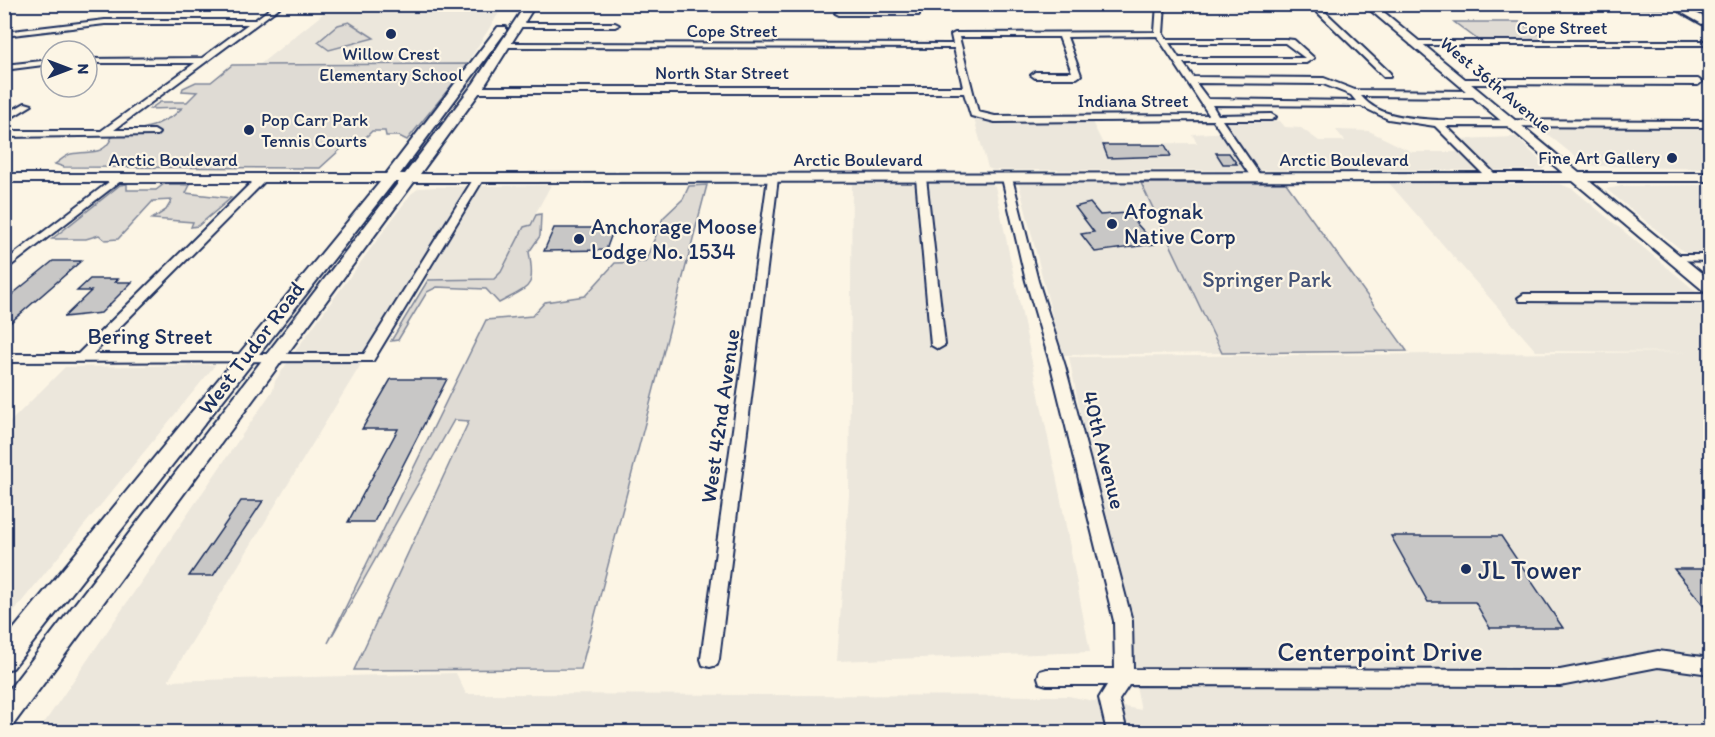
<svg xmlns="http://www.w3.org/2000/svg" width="1715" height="737" font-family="Itim,sans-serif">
  <rect width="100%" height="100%" fill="#fcf5e5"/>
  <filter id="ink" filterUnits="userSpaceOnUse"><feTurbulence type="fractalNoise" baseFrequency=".0167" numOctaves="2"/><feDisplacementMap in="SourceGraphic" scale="12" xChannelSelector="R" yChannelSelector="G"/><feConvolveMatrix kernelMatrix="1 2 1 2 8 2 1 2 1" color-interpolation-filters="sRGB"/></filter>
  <g filter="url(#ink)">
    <g fill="#ece7dc">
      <path d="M334,5H504L466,65H259Z"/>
      <path d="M1198,5H1262L1270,14L1228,9Z"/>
      <path d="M1090,118L1103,144L1197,143L1192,134L1232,132L1223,120L1280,121L1285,127L1301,128L1319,141H1345L1336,130L1369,131L1412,152H1471L1459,139L1516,137L1546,166L1542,170H993L988,168L974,119Z"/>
      <path d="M1710,127V169L1597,166L1583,163L1541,129Z"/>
      <path d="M852,183H988L995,186L1060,495L1090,652L837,661L849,494Z"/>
      <path d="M1141,183L1222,353L1062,355L1019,184Z"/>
      <path d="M1389,183L1560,184L1573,189L1710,303V732H38L273,390L275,381L301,343L411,194L419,188L435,187L551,185L500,279H413L168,681L456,673L466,694L1068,696L1141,710L1069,357L1693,352L1536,351Z"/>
      <path d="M1710,185V273L1606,189L1622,186Z"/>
      <path d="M215,365L207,375L5,622V427L65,367Z"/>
    </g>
    <g fill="#dfdbd4" stroke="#7d8599" stroke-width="1.5">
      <path d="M349,22L374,38L329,50L318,42L338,25Z"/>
      <path d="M1454,22H1520L1547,40H1478Z"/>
      <path d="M469,64L407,140L399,136H386L385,131H372L365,138L352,139L320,168L64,167L55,164C60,161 66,155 71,154C90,150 103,157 112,137L153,126L173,116L182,108L150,109L160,102H187L197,92L182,91L183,88L196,82H211L232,65Z"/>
      <path d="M1141,183H1286L1407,351L1222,353Z"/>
      <path d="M127,184V190H156L164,184L190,185L186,193L231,198L198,226L191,227L193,222L152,219L166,210L172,200L153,201L118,239L105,240L99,235L86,239H52L120,185Z"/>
      <path d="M707,185L581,669L354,670L469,421L454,420L328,643L486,320L532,316L545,302L585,296L615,263L645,262L663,218L683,199L689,186Z"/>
      <path d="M541,214L540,236L529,252C536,289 530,286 499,303L486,289L437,287L427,292L398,340L391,341L428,280L494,279L501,272L524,227L531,225L536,215Z"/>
    </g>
    <g fill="#c8c7c6" stroke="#1b2f5e" stroke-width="1.5">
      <path d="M1103,145H1165L1171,156L1108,158Z"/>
      <path d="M1216,153H1229L1237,164H1223Z"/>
      <path d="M1090,203L1100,215L1127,213L1155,244L1095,252L1081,234L1094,232L1075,207Z"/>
      <path d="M554,228H614L606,250L544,251Z"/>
      <path d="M53,261H81L4,328V301Z"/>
      <path d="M90,279H118L115,282H132L101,313L64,317L91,291H77Z"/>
      <path d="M391,379H447L374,522H348L398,429H362Z"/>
      <path d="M241,501H263L213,576H189Z"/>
      <path d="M1391,536H1501L1563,628H1490L1475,602H1428Z"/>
      <path d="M1674,569H1710V613Z"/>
    </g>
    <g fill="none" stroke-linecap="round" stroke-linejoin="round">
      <g stroke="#1b2f5e" stroke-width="4">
        <g id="minor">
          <path d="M276,4H284L114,130H154L159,133L157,135L4,137V131H101L195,63H87V59L202,58L248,24H105L4,36V32L105,20H255Z"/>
          <path d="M911,4H919V15H839L835,13L839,11H912Z"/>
          <path d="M1157,4H1165L1163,34L1166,39H1285L1294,40L1314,58L1306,63H1183L1193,77L1324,78L1355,90L1476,91L1480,94L1476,97L1361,96C1379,118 1412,118 1438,120L1710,121V127L1446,126L1497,176L1498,178L1493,181L1489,180L1435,126L1388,119L1361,106L1212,105L1218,115L1271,114L1276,117L1271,120H1222L1262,178L1257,181L1253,180L1213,120L995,122L971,116L964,93H476L472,90L476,87H963L954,48L506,47L502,45L506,43L953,44L951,35L955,33L1155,32ZM1157,36L1209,115L995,116L978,112L959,37H1059L1072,72H1035L1031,75L1035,78H1077L1081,75L1067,37ZM1169,43H1285L1305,58H1179ZM1196,83L1323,84L1351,95L1356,101L1208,99Z"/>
          <path d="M1309,4H1317L1390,73V77H1384Z"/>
          <path d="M1509,4H1678L1710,20V24H1702L1672,7Z"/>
          <path d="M519,23H615L619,25L615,27H516L515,25Z"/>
          <path d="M1414,41H1710V45H1411L1410,43Z"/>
          <path d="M51,60V64L4,70V65Z"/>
          <path d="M1462,79H1698L1702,82L1698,85L1459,84L1458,82Z"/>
          <path d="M25,103L32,105L4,122V115Z"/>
          <path d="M118,175L123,178L122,180L4,271V262Z"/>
          <path d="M262,175L266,176V180L93,354H364L474,178L479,175L484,178L373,361L4,362V354H78L258,176Z"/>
          <path d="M773,175L778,178L719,659L717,665L710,667L703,665L701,659L768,178Z"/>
          <path d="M921,175L926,178L945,345L938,349L931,345L916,178Z"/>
          <path d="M1007,175L1012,178L1038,281L1065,366L1132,621L1133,669L1560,670L1658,651L1710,658V674L1658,667L1560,686L1129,685L1119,700L1127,732H1107L1099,698L1107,685H1047L1040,683L1038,677L1040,671L1047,669H1115L1114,621L1051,366L1026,281L1002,178Z"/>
          <path d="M1675,255H1710V261L1671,260L1669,258Z"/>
          <path d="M1524,294H1710V302L1520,301L1518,298Z"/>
        </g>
      </g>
      <g stroke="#1b2f5e" stroke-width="4">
        <path id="major" d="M526,4H536L485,85L420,174L1563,173L1363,4H1374L1579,173H1710V181H1589L1710,280V293L1704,291L1573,181L414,182L13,725L4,729V696L399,182H394L13,668L4,670V641L380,182H4V174H386L498,27H506V31L400,174H405L474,83Z"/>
      </g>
      <use href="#minor" fill="#fcf5e5" fill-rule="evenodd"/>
      <use href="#major" fill="#fcf5e5" fill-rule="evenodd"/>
    </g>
  </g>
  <g fill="#1b2f5e" stroke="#fcf5e5" stroke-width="2">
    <circle cx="391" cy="34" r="6"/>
    <circle cx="249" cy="130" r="6"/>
    <circle cx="1672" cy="158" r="6"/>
    <circle cx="1112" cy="224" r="6"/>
    <circle cx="579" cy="239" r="6"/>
    <circle cx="1466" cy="569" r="6"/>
  </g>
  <g text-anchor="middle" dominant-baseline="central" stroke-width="4.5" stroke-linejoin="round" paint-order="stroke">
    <g font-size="18" fill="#1b2f5e" stroke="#fcf5e5">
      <text x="1562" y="28">Cope Street</text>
      <text x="732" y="31">Cope Street</text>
      <text x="722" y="73">North Star Street</text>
      <text transform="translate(1496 85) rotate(40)">West 36th Avenue</text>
      <text x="1133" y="101">Indiana Street</text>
      <text x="173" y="160">Arctic Boulevard</text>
      <text x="858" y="160">Arctic Boulevard</text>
      <text x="1344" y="160">Arctic Boulevard</text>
    </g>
    <g font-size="18" fill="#1b2f5e" stroke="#fcf5e5">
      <text x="391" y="54">Willow Crest<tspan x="391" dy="21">Elementary School</tspan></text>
      <text x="261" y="120" text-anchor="start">Pop Carr Park<tspan x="261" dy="21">Tennis Courts</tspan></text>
      <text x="1660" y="158" text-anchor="end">Fine Art Gallery</text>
    </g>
    <g font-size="22" fill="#1b2f5e" stroke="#fcf5e5" text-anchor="start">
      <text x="1124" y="211">Afognak<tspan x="1124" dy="25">Native Corp</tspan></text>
      <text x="591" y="226">Anchorage Moose<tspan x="591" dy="25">Lodge No. 1534</tspan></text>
    </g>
    <g font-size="22" fill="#425176" stroke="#fcf5e5">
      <text x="1267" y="279">Springer Park</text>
    </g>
    <g font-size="22" fill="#1b2f5e" stroke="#fcf5e5">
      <text x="150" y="336">Bering Street</text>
      <text transform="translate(251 348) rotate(-53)">West Tudor Road</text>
      <text transform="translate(720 416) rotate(-82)">West 42nd Avenue</text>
      <text transform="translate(1104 450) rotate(76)">40th Avenue</text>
    </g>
    <g font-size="27" fill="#1b2f5e" stroke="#fcf5e5" text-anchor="start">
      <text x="1478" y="569">JL Tower</text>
    </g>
    <g font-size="27" fill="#1b2f5e" stroke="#fcf5e5">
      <text x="1380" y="651">Centerpoint Drive</text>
    </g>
  </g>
  <rect width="1715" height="737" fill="none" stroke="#fcf5e5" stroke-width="24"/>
  <rect x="12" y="12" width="1691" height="713" fill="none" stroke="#1b2f5e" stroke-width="2" filter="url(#ink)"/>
  <g transform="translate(69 69) rotate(90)"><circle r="28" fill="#fcf5e5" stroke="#a2a6af" stroke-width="1.5"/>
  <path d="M0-4.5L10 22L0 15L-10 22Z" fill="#1b2f5e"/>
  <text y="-9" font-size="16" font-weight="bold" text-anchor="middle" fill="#1b2f5e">N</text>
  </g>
</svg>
